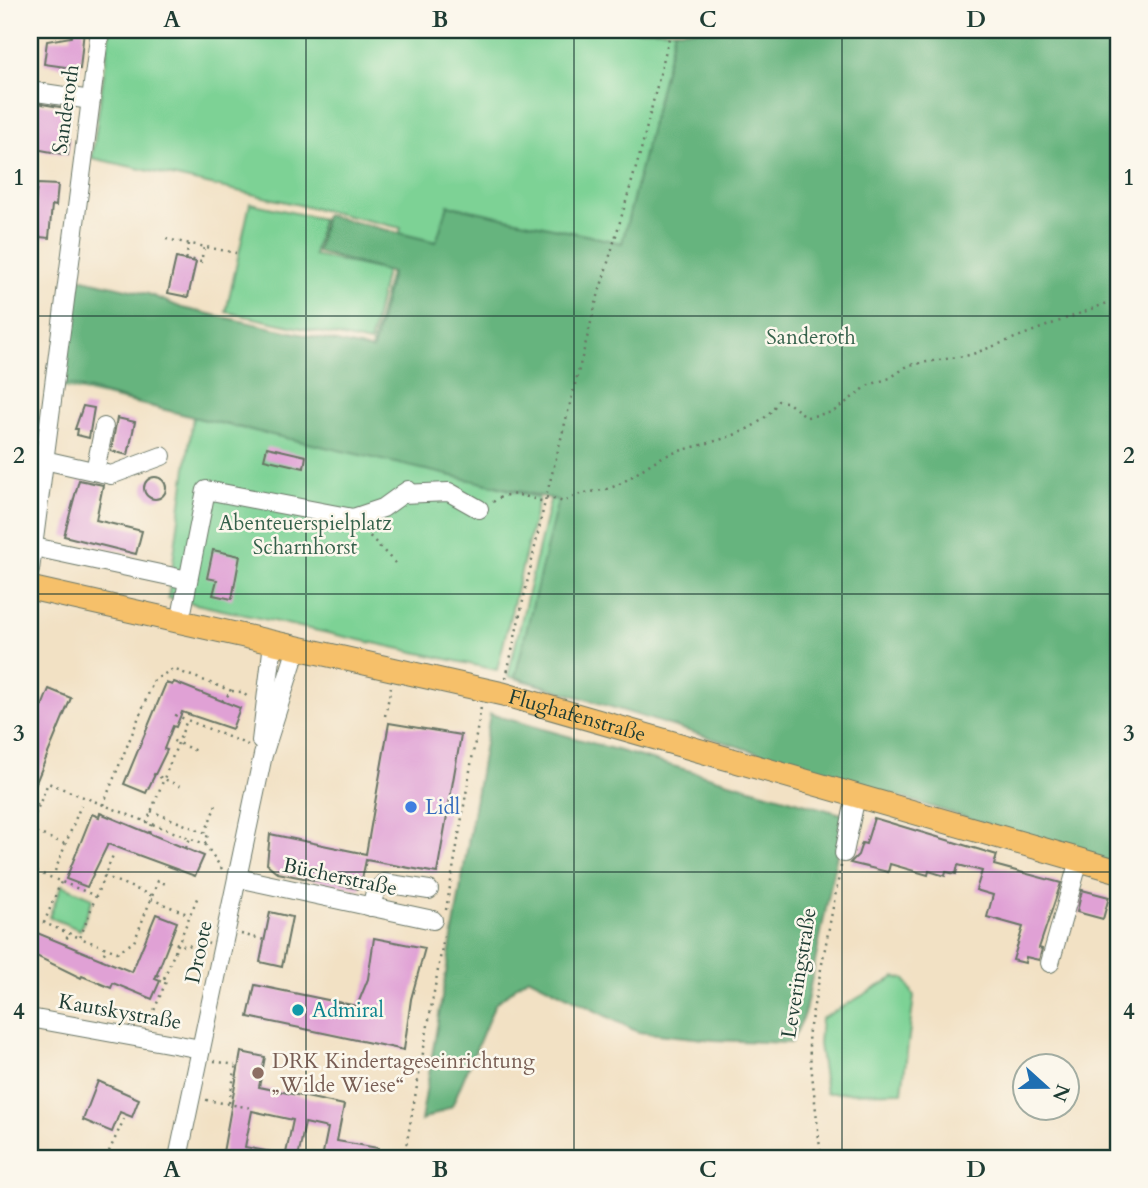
<svg xmlns="http://www.w3.org/2000/svg" width="1148" height="1188" font-family="Cardo,serif">
  <rect width="100%" height="100%" fill="#fbf7ec"/>
  <filter id="ink" filterUnits="userSpaceOnUse"><feTurbulence type="fractalNoise" baseFrequency=".0143" numOctaves="2"/><feDisplacementMap in="SourceGraphic" scale="14" xChannelSelector="R" yChannelSelector="G"/><feConvolveMatrix kernelMatrix="1 2 1 2 8 2 1 2 1" color-interpolation-filters="sRGB"/></filter>
  <filter id="wash" filterUnits="userSpaceOnUse"><feTurbulence type="fractalNoise" baseFrequency=".00686" numOctaves="4" result="noise"/><feDisplacementMap in="SourceGraphic" scale="28" xChannelSelector="R" yChannelSelector="G"/><feGaussianBlur stdDeviation="1.57" result="paint"/><feColorMatrix in="noise" values="0 0 0 0 0 0 0 0 0 0 0 0 0 0 0 0 0 1.4 0 .05"/><feComposite in="paint" operator="in"/></filter>
  <g filter="url(#wash)">
    <rect width="100%" height="100%" fill="#f2e1c4"/>
    <g fill="#7dd295" stroke="#4e8864" stroke-width="2">
      <path d="M110,30H928L712,736L508,676L551,497L458,476L539,498L497,670L168,598L193,417L386,460L60,386L75,293L369,357L401,228L92,158Z"/>
      <path d="M250,203L322,219L314,255L386,271L370,343L226,312Z"/>
      <path d="M62,885L93,898L80,930L49,917Z"/>
      <path d="M895,977L905,979L914,996L902,1092L826,1093L819,1044L821,1019Z"/>
    </g>
    <g fill="#66b47e" stroke="#427859" stroke-width="2">
      <path d="M675,30H1118V865L515,677L558,500L193,417L62,383L73,300L77,294L79,278L148,294L182,308L373,350L392,273L317,252L325,215L436,242L448,205L622,243Z"/>
      <path d="M490,714L845,815L804,1016L791,1043L714,1040L638,1032L528,977L495,1004L452,1106L421,1121Z"/>
    </g>
    <g id="blocks">
      <g fill="#e0a1d5">
        <path d="M72,30H84L80,69L44,64L47,41L71,37Z"/>
        <path d="M30,102L66,108L62,138L70,139L68,155L30,148Z"/>
        <path d="M37,184L58,185L56,206L52,205L49,238L30,236V216H34Z"/>
        <path d="M176,258L196,262L188,297L168,293Z"/>
        <path d="M83,406L94,408L89,438L77,435L78,429H75Z"/>
        <path d="M117,418L135,422L128,455L111,451Z"/>
        <path d="M267,447L306,456L304,468L264,459Z"/>
        <circle cx="155" cy="488" r="11"/>
        <path d="M79,480L103,485L96,520L142,531L136,554L64,536Z"/>
        <path d="M213,550L240,556L232,599L213,595L217,580L207,578Z"/>
        <path d="M174,682L240,708L232,729L182,712L176,727L173,726L164,749L167,750L146,793L124,784L166,683L172,685Z"/>
        <path d="M49,689L71,698L30,797V736Z"/>
        <path d="M389,723L461,735L437,873L366,860L360,889L278,873L267,864L270,834L366,854Z"/>
        <path d="M100,813L204,856L195,876L108,844L87,887L66,879L92,814L99,817Z"/>
        <path d="M874,818L997,855L994,865L1061,883L1039,948L1042,949L1039,960L1026,957L1025,963L1013,960L1023,927L987,917L993,895L976,890L982,871L958,865L956,874L946,872L945,876L929,871L928,875L890,864L888,872L850,863L858,855L862,843L866,844Z"/>
        <path d="M1082,890L1109,897L1103,919L1077,912Z"/>
        <path d="M270,912L292,917L282,967L260,962Z"/>
        <path d="M156,914L177,922L155,979L160,981L152,999L113,983L111,988L82,976L81,978L30,953V930L132,972Z"/>
        <path d="M374,938L425,948L411,999L404,1050L248,1017L255,985L357,1006L368,979Z"/>
        <path d="M241,1052L265,1057L259,1087L344,1105L337,1141L378,1148L376,1158H322L328,1128L305,1123L298,1158H285L293,1120L252,1111L245,1147L277,1153V1158H222Z"/>
        <path d="M98,1081L139,1099L132,1117L120,1112L112,1132L83,1120Z"/>
      </g>
    </g>
  </g>
  <g filter="url(#ink)">
    <use href="#blocks" fill-opacity="0" stroke="#697666" stroke-width="2"/>
    <g fill="none" stroke-linecap="round" stroke-linejoin="round">
      <g stroke="#697666" stroke-width="20">
        <g id="minor">
          <path d="M30,91L91,100"/>
          <path d="M44,460L111,475L162,456"/>
          <path d="M95,471L104,427"/>
          <path d="M402,494L449,492L479,509"/>
          <path d="M34,547L188,580"/>
          <path d="M30,570L100,30"/>
          <path d="M180,622L206,490L353,518L383,508L408,490"/>
          <path d="M261,741L273,643"/>
          <path d="M844,853L856,796"/>
          <path d="M238,878L433,920"/>
          <path d="M371,907L375,892L384,883L429,890"/>
          <path d="M1050,963L1079,860"/>
          <path d="M30,1018L201,1049"/>
          <path d="M178,1158L263,755L297,648"/>
        </g>
      </g>
      <g stroke="#697666" stroke-width="25">
        <g id="major">
          <path id="s1" d="M30,588L503,694L1118,871"/>
        </g>
      </g>
      <g stroke="#697666" stroke-width="2.5" stroke-dasharray="2 5" stroke-linecap="butt">
        <path d="M166,239L236,253"/>
        <path d="M189,244L186,258L201,262L204,247"/>
        <path d="M546,497L564,502C578,491 594,493 610,488C632,480 647,463 665,456C703,441 757,439 778,401L787,402L807,417L833,412L869,385L890,378L909,365L970,355L1118,299"/>
        <path d="M493,502C510,488 525,497 545,502"/>
        <path d="M365,531L395,563"/>
        <path d="M506,678L546,497L596,303L640,154L671,30"/>
        <path d="M30,701L42,705"/>
        <path d="M222,701L232,691L242,692L250,699"/>
        <path d="M175,715L187,720"/>
        <path d="M385,716L391,687"/>
        <path d="M167,738L196,751"/>
        <path d="M153,774L182,787"/>
        <path d="M30,801L39,805"/>
        <path d="M103,805L154,680L173,669L232,691"/>
        <path d="M151,811L208,834L205,844"/>
        <path d="M30,827L48,783L147,822"/>
        <path d="M30,830L65,844"/>
        <path d="M149,833L152,824"/>
        <path d="M205,833L217,802"/>
        <path d="M186,848L190,838"/>
        <path d="M30,869L96,896L114,853"/>
        <path d="M222,869L205,844L147,822L187,720L248,745"/>
        <path d="M55,871L81,805"/>
        <path d="M104,876L153,896"/>
        <path d="M96,896L80,938L117,952L134,942L158,881L166,884"/>
        <path d="M151,899L190,915"/>
        <path d="M446,910L481,707"/>
        <path d="M30,917L80,938"/>
        <path d="M44,923L61,882"/>
        <path d="M241,934L265,940"/>
        <path d="M169,941L187,947L199,940L209,944"/>
        <path d="M64,945L69,933"/>
        <path d="M101,960L106,949"/>
        <path d="M164,978L198,896"/>
        <path d="M149,1023L167,979L157,975"/>
        <path d="M214,1061L235,1065"/>
        <path d="M206,1100L251,1108"/>
        <path d="M229,1103L236,1065"/>
        <path d="M30,1139L41,1148L46,1158"/>
        <path d="M106,1158L124,1119"/>
        <path d="M404,1158L445,931"/>
        <path d="M821,1158L808,1036L841,866"/>
      </g>
      <use href="#minor" stroke="#fff" stroke-width="18"/>
      <use href="#major" stroke="#f6c06b" stroke-width="23"/>
    </g>
  </g>
  <path fill="none" stroke="#1f3d34" stroke-width="2" stroke-opacity="0.55" d="M306,30V1158M574,30V1158M842,30V1158M30,316H1118M30,594H1118M30,872H1118"/>
  <circle fill="#3f7fe0" stroke="#fbf7ec" stroke-width="2.5" cx="411" cy="807" r="7"/>
  <circle fill="#0f9aa8" stroke="#fbf7ec" stroke-width="2.5" cx="298" cy="1010" r="7"/>
  <circle fill="#8d6e63" stroke="#fbf7ec" stroke-width="2.5" cx="258" cy="1073" r="7"/>
  <g text-anchor="middle" dominant-baseline="central" stroke-width="5" stroke-linejoin="round" paint-order="stroke">
    <g font-size="21" fill="#1f3d34" stroke="#fbf7ec">
      <text transform="translate(66 109) rotate(-82)">Sanderoth</text>
      <text stroke="none"><textPath href="#s1" startOffset="562">Flughafenstraße</textPath></text>
      <text transform="translate(340 877) rotate(12)">Bücherstraße</text>
      <text transform="translate(199 952) rotate(-78)">Droote</text>
      <text transform="translate(799 973) rotate(-81)">Leveringstraße</text>
      <text transform="translate(120 1012) rotate(10)">Kautskystraße</text>
    </g>
    <g font-size="21" fill="#36624c" stroke="#fbf7ec">
      <text x="811" y="337">Sanderoth</text>
      <text x="305" y="523">Abenteuerspielplatz<tspan x="305" dy="24">Scharnhorst</tspan></text>
    </g>
    <g font-size="21" fill="#366cbe" stroke="#fbf7ec" text-anchor="start">
      <text x="425" y="807">Lidl</text>
    </g>
    <g font-size="21" fill="#0d838f" stroke="#fbf7ec" text-anchor="start">
      <text x="312" y="1010">Admiral</text>
    </g>
    <g font-size="21" fill="#785e54" stroke="#fbf7ec" text-anchor="start">
      <text x="272" y="1061">DRK Kindertageseinrichtung<tspan x="272" dy="24">„Wilde Wiese“</tspan></text>
    </g>
  </g>
  <rect width="1148" height="1188" fill="none" stroke="#fbf7ec" stroke-width="77"/>
  <g transform="translate(1046 1087) rotate(111)"><circle r="33" fill="#fbf7ec" stroke="#a3ada2" stroke-width="2"/>
  <path d="M0-5L12 26L0 18L-12 26Z" fill="#1f6fb2"/>
  <text y="-10" font-size="19" font-weight="bold" text-anchor="middle" fill="#1f3d34">N</text>
  </g>
  <rect x="38" y="38" width="1072" height="1112" fill="none" stroke="#1f3d34" stroke-width="2.5"/>
  <g font-size="23" text-anchor="middle" font-weight="bold" fill="#1f3d34">
    <text x="172" y="27">A</text>
    <text x="440" y="27">B</text>
    <text x="708" y="27">C</text>
    <text x="976" y="27">D</text>
    <text x="19" y="185">1</text>
    <text x="1129" y="185">1</text>
    <text x="19" y="463">2</text>
    <text x="1129" y="463">2</text>
    <text x="19" y="741">3</text>
    <text x="1129" y="741">3</text>
    <text x="19" y="1019">4</text>
    <text x="1129" y="1019">4</text>
    <text x="172" y="1177">A</text>
    <text x="440" y="1177">B</text>
    <text x="708" y="1177">C</text>
    <text x="976" y="1177">D</text>
  </g>
</svg>
